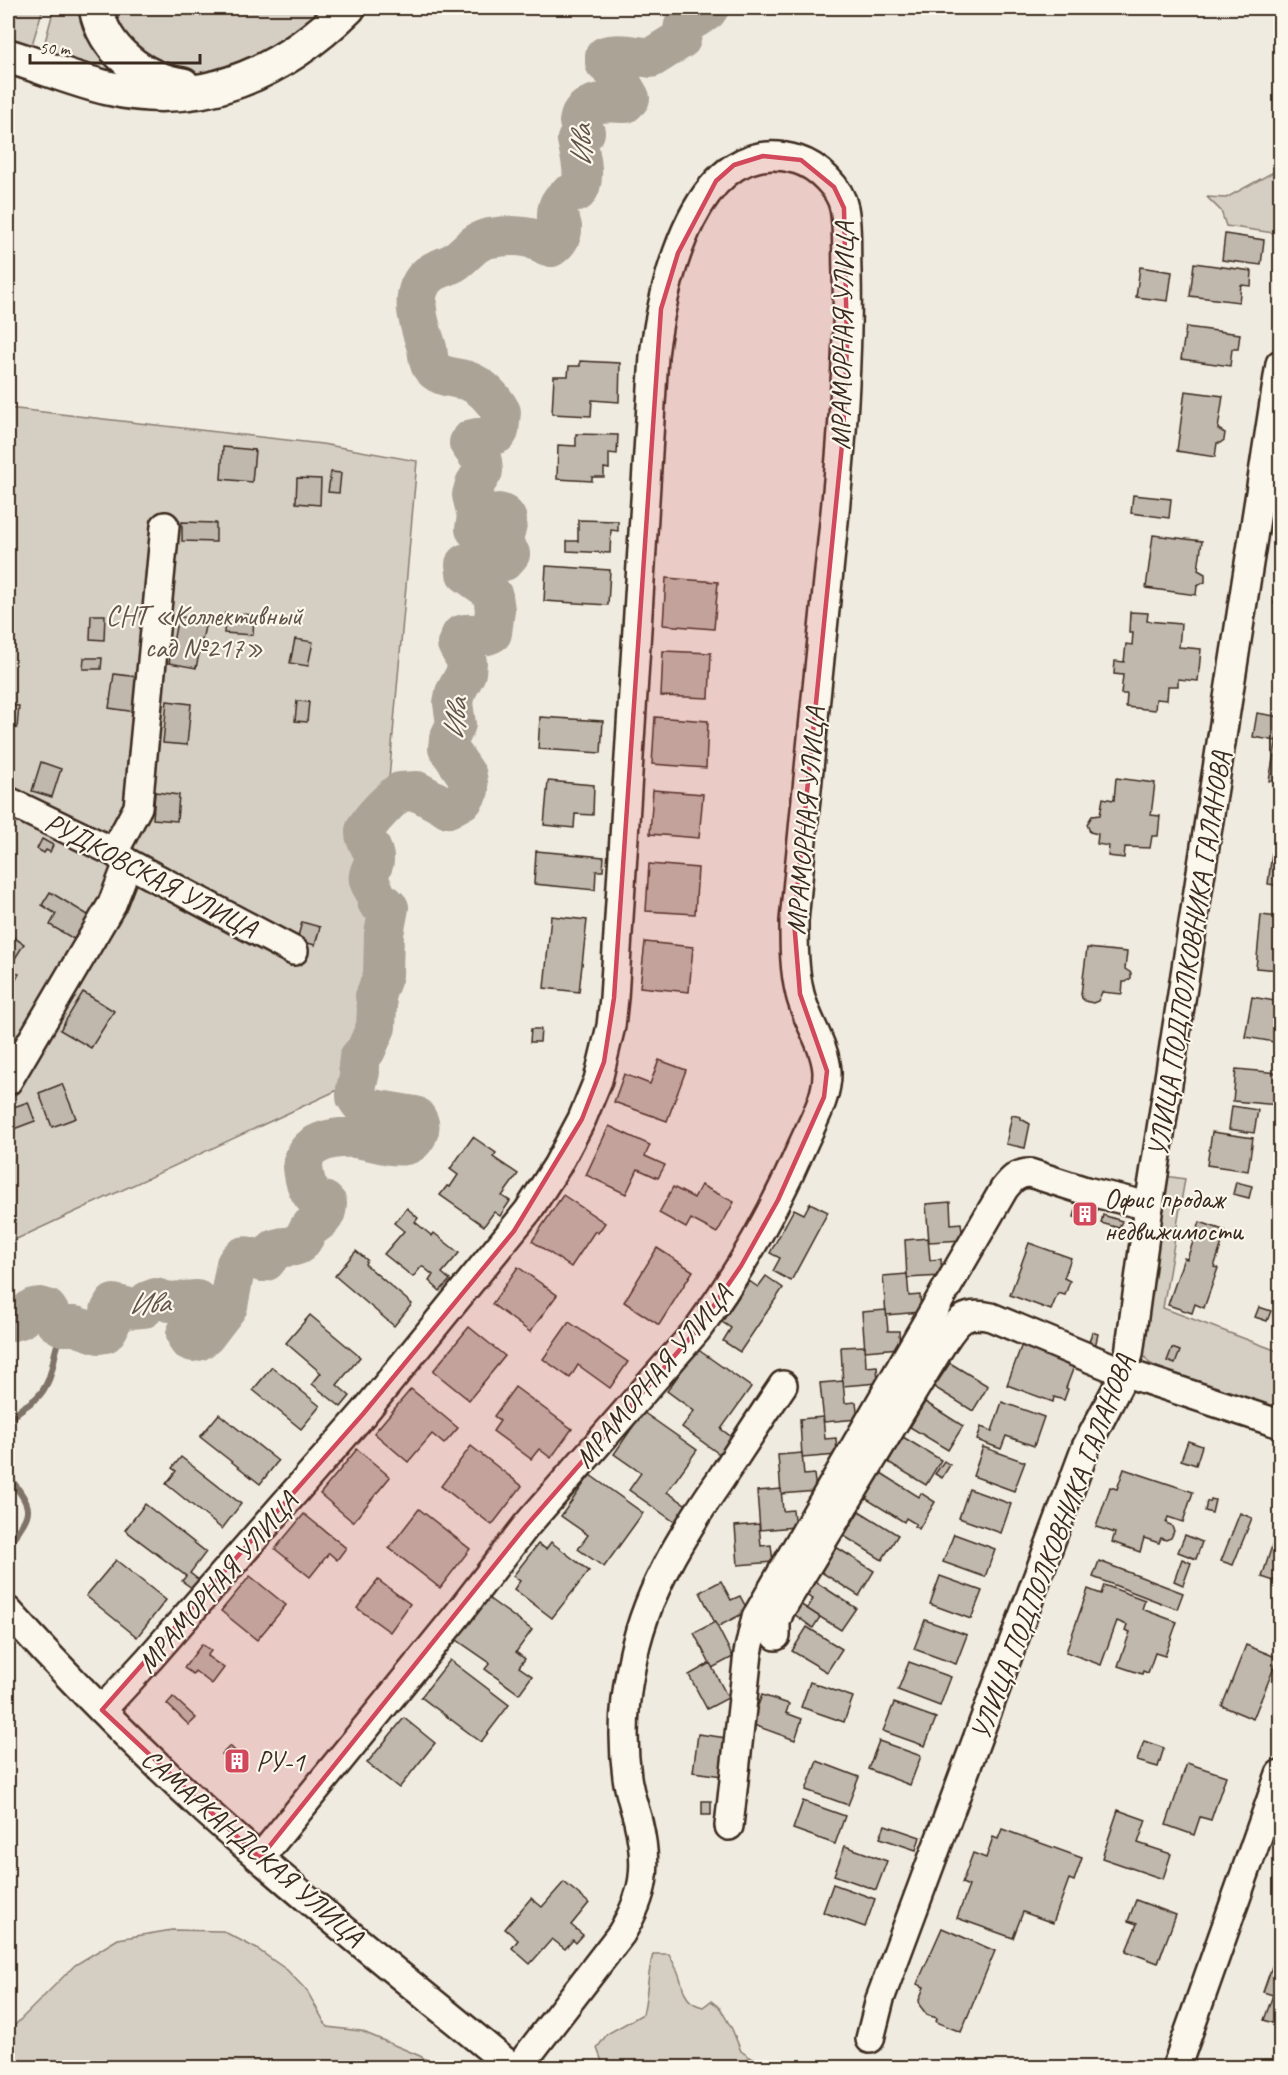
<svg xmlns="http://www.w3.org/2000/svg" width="1288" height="2075" font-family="Caveat,sans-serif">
  <rect width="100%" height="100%" fill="#f0ebe0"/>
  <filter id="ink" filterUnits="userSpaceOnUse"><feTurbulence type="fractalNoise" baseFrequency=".0167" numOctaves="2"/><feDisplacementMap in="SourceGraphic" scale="12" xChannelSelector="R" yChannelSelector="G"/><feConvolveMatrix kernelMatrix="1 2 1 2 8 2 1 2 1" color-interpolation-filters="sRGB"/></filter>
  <g filter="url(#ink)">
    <g fill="#d5cec3" stroke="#887c70" stroke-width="1.5">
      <path d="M8,8H43L31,48L8,42Z"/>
      <path d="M54,8H82L123,78L42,53Z"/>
      <path d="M110,8H328L275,46L240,63L204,73H181L159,68L119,29Z"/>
      <path d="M1280,165V234L1226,226L1221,211L1207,197L1226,198L1279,169Z"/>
      <path d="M8,408L322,444L417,461L389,779L353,1083L8,1243Z"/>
      <path d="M1165,1176L1185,1179L1163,1308L1280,1352V1412L1157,1367L1149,1363L1140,1350Z"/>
      <path d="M172,1930L223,1931L257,1949L287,1970L307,1991L327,2027L361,2031L420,2056L438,2067H8V2032L75,1965L118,1939Z"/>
      <path d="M653,1954H669C672,1960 675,1966 678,1972C685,1989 682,2002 703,2007L711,2001L720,2008L732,2029L741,2051L751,2058L782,2067H604L597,2048L607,2034L643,2014C648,1994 647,1975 653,1954Z"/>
    </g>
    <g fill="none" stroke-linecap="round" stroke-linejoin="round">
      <g stroke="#7f7367" stroke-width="7">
        <path d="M8,1423C20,1403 37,1407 48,1381C56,1362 53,1340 70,1326"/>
        <path d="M8,1476C35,1511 33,1510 8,1545"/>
      </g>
      <path stroke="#aca397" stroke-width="40" d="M8,1322L20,1319L33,1308L40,1307L47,1309L55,1322L62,1326H75L99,1334L105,1333C112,1325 111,1321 110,1311L114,1304C129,1307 128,1310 144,1308L148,1301L156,1298L169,1302L197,1300C206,1317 193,1321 186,1334L188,1340L193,1342L198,1341L205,1336L228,1306L236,1264C245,1250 250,1258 262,1262L266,1261L275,1249C296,1242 296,1255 309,1228C319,1222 327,1217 327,1204L324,1201L317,1200C308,1192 304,1180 303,1167C303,1141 334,1137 354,1138C370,1139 389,1148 405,1145C411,1144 416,1139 418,1133C421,1126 419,1121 415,1116L367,1108L360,1103L356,1097V1089L360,1072L358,1066L359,1058L366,1050L376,1027L377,1007L375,996L383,975L384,934L389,908L384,903L377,902C376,899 376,896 375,893C373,886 367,883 369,875C370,868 375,865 374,858C374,848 364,841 365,831C366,823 393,797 400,792L417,791L448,808L464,799L469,790L467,776L448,748L449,739L456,724L453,703L455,693L466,673L467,662L457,644L461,635C475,630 481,640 492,633L495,610L493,596L487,588L466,573L465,564L473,560L504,561L510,554L501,542C504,535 514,516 499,513C497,513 491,515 490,516C484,522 486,527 478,531L475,529L477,516L472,495L475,484L483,471L482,461L469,443L472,439L497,434L499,431L501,412C494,399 482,386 468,381C456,377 438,378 431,366C428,361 428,354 427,348C421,328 408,298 425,278C433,269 446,268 456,261C468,252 474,241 490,238C502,236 518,235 530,238C538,240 544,246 551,247C561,240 567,227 557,218C556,204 563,195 577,192C587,180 580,154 577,140L585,132L579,122C582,100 607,102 625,103L630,98L615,72L605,63V56C618,52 637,56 651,58L681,39L684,25L707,11L709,8"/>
    </g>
    <g fill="#c0b8ad" stroke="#3b2a1e" stroke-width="1.5">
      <path d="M1225,234L1264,240L1261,265L1222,260Z"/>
      <path d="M1194,263L1252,271L1251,286L1241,285L1239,302L1190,296Z"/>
      <path d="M1140,267L1172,272L1168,301L1136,297Z"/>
      <path d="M1186,327L1240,334L1238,349H1232L1230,366L1181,359Z"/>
      <path d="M580,361L620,363L619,402L592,400L591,416L552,414L554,376H568L569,366H580Z"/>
      <path d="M1185,391L1223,396L1218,429L1225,433L1224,440L1220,443H1217L1215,457L1177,451Z"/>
      <path d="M576,434L618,435L617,454L609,453V469L604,468V477H592V481L557,479L558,445L576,446Z"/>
      <path d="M223,447L255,450L252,482L221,479Z"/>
      <path d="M331,472L341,473L339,493L328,492Z"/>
      <path d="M297,478L321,479L320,505L296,503Z"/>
      <path d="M1133,495L1171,499L1169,518L1131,513Z"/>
      <path d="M578,520L618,521V531L611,530L610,553L567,551V541H578Z"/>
      <path d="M182,522L216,523V542L182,541Z"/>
      <path d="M1153,535L1202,541L1198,570L1205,574V582L1197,586L1196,595L1146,588Z"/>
      <path d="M546,566L610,570L608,605L544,601Z"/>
      <path d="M1280,568V605L1274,604Z"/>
      <path d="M666,578L718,582L714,629L663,625Z"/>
      <path d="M1130,612L1148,613L1147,621L1181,624L1179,647L1201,649L1198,681L1178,679V686H1168L1167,700L1156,699L1155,710L1126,707L1127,694H1121L1123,675L1114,674L1115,661L1124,662L1126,644L1132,645L1133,633H1129Z"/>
      <path d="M225,613L254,615L253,635L224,633Z"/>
      <path d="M91,615H105L104,640L90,639Z"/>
      <path d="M178,616L206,622L196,668L169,663Z"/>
      <path d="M295,639L313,642L308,666L290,663Z"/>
      <path d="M663,651L711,653L709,698L661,696Z"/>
      <path d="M84,658H102L101,669H83Z"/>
      <path d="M114,674L146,678L142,713L109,708Z"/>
      <path d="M167,701L191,704L187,745L163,743Z"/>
      <path d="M297,701L309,702L307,722L295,721Z"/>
      <path d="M8,705L19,706L17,728L8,727Z"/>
      <path d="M1257,713L1280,717V738L1277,737L1276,741L1253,737Z"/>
      <path d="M540,717L603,721L601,753L538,749Z"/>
      <path d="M655,717L708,721L706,768L652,764Z"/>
      <path d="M1277,737L1280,738V783L1269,781Z"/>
      <path d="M41,762L61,769L52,797L32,791Z"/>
      <path d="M1116,778L1155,783L1151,815L1160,816L1158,836H1152L1150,848L1125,847L1124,858L1108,856L1109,846L1097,844L1098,834L1090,832L1087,824L1092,816L1100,815L1103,798L1114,800Z"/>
      <path d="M548,781L594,785L593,815L575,814L574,828L544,825Z"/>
      <path d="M653,790L703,794L699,838L650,834Z"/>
      <path d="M155,792L179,795L177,821L153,819Z"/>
      <path d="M1275,829L1280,830V886L1268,884Z"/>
      <path d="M42,839L53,845L50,852L46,850L44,853L37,849Z"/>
      <path d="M536,851L604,857L603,871H596L595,890L534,884Z"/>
      <path d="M649,864L698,868L695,914L646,911Z"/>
      <path d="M50,892L93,918L79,942L50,925L56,914L42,905Z"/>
      <path d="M1261,915L1280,917V970L1256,968Z"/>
      <path d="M551,916L587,920L579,992L544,988Z"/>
      <path d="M302,922L320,927L315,945L297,940Z"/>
      <path d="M8,934L24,944L9,968L19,974L8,994Z"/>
      <path d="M645,942L693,947L689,992L640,987Z"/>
      <path d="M1087,948L1127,952L1125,969L1131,973V978L1126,982H1123L1122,994L1102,992L1098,1001L1093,1003L1085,1001L1082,998L1081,994Z"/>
      <path d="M83,992L114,1011L91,1048L60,1030Z"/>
      <path d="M1252,997L1280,1002V1043L1245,1037Z"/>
      <path d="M531,1029H541L540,1042H530Z"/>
      <path d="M659,1060L686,1070L667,1121L614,1102L624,1074L650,1084Z"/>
      <path d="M1236,1069L1280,1073V1105L1233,1101Z"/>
      <path d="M62,1084L76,1118L52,1127L39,1093Z"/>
      <path d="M28,1102L35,1121L11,1130L8,1121V1109Z"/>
      <path d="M1232,1106L1258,1110L1254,1133L1229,1129Z"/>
      <path d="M1012,1115L1021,1117V1119L1030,1124L1025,1148L1006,1144Z"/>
      <path d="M609,1126L650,1145L645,1156L665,1165L658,1178L638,1169L626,1194L586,1175Z"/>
      <path d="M1212,1132L1253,1138L1248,1171L1207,1165Z"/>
      <path d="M473,1137L496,1153L493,1157L518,1174L502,1196L510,1201L500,1216L494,1212L484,1226L440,1195L447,1186L450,1187L458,1175L450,1169Z"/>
      <path d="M1236,1182L1252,1186L1249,1198L1233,1194Z"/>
      <path d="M701,1185L734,1202L717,1233L691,1219L686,1228L659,1213L673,1187L694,1198Z"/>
      <path d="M563,1195L605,1223L598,1233L595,1231L571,1267L532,1241Z"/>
      <path d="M950,1202L951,1224L961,1223L963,1240L929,1242L926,1204Z"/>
      <path d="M810,1203L828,1212L791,1281L773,1271L780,1258L770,1253L794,1209L804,1214Z"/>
      <path d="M1083,1203L1090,1205V1209L1097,1210L1094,1222L1074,1217L1077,1206L1083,1207Z"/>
      <path d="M407,1208L418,1218L415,1222L432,1236L434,1233L459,1253L442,1273L450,1280L440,1291L429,1281L433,1275L422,1266L413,1277L384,1254L404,1231L394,1223Z"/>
      <path d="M1103,1215L1122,1221L1119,1228L1101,1223Z"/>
      <path d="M1200,1222L1226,1231L1214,1267L1218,1268L1204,1308L1195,1304L1192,1313L1168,1305L1184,1258L1187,1259Z"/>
      <path d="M928,1238L930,1260L941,1259L942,1276L907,1278L905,1240Z"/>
      <path d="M1029,1243L1071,1258L1064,1278L1070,1281L1065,1295L1058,1293L1051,1310L1010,1295Z"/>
      <path d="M657,1248L693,1271L659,1325L624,1302Z"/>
      <path d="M356,1251L367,1260L365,1264L412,1304L394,1326L335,1276Z"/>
      <path d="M518,1267L557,1295L530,1332L492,1304Z"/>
      <path d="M907,1274L909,1296L920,1295L921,1312L886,1315L883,1276Z"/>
      <path d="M766,1276L783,1288L740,1352L723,1341L731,1328L722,1322L749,1281L758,1287Z"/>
      <path d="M1259,1307L1271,1311L1267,1321L1255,1317Z"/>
      <path d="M886,1310L888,1331H899L900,1348L865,1351L862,1312Z"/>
      <path d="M310,1315L360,1357L337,1385L350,1396L341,1407L312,1384L321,1373L286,1343Z"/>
      <path d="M569,1322L628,1362L610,1388L578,1365L570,1378L543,1359Z"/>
      <path d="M469,1327L505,1356L469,1400L433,1371Z"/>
      <path d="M1092,1332L1098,1334L1095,1347L1088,1346Z"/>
      <path d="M1022,1344L1075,1364L1066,1388L1068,1389L1064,1400L1054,1397L1053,1402L1007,1385Z"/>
      <path d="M865,1346L866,1367L877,1366L878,1383L843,1386L841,1347Z"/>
      <path d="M1172,1348L1180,1351L1175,1364L1167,1361Z"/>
      <path d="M697,1349L751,1387L721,1429L741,1444L729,1461L682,1427L694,1411L667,1391Z"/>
      <path d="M950,1363L988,1386L973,1411L934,1387Z"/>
      <path d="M272,1367L320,1406L301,1429L253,1390Z"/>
      <path d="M843,1381L845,1403L856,1402L858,1419L824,1422L820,1383Z"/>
      <path d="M515,1387L572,1429L551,1458L539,1449L531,1459L493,1431L500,1421L494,1416Z"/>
      <path d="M411,1389L458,1428L444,1444L432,1434L408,1462L374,1433Z"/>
      <path d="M925,1402L963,1426L948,1450L910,1427Z"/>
      <path d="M1002,1402L1044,1417L1034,1446L1006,1436L1001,1449L977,1440L981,1427L992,1431Z"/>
      <path d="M643,1412L697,1450L667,1492L688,1506L676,1523L629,1490L641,1473L614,1454Z"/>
      <path d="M219,1414L278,1461L260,1484L200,1437Z"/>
      <path d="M823,1417L825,1439L836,1438L837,1455L802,1458L800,1419Z"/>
      <path d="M903,1437L941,1460L926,1485L888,1462Z"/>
      <path d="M1188,1441L1202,1446L1196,1465L1181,1460Z"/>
      <path d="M471,1446L522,1486L492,1525L441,1486Z"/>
      <path d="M983,1447L1025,1462L1014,1491L973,1476Z"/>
      <path d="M357,1449L390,1477L353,1522L320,1494Z"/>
      <path d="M802,1453L804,1475L814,1474L816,1491L781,1494L778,1455Z"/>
      <path d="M181,1457L241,1504L222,1529L166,1484L176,1471L172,1468Z"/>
      <path d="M944,1461L950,1465L942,1478L935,1474Z"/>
      <path d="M1124,1469L1193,1492L1183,1522L1168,1517L1166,1523L1171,1525L1174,1531L1171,1538L1166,1540L1161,1538L1159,1543L1144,1538L1140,1552L1112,1542L1115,1533L1096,1527L1110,1487L1117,1489Z"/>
      <path d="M881,1473L919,1497L921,1493L935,1502L919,1529L914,1526L916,1524L906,1518L904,1522L865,1498Z"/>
      <path d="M590,1475L643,1513L604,1567L578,1549L588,1535L561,1516Z"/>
      <path d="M781,1489L783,1511L793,1510L795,1527L760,1530L757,1491Z"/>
      <path d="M969,1489L1011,1504L1001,1533L959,1518Z"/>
      <path d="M1211,1499L1215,1500L1212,1513L1205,1511L1207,1501L1210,1502Z"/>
      <path d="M145,1504L206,1552L190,1573L199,1580L192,1588L182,1581L186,1576L125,1530Z"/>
      <path d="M419,1509L470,1549L440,1588L389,1548Z"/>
      <path d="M859,1511L898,1535L882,1560L844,1536Z"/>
      <path d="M1240,1513L1252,1518L1233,1565L1221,1561Z"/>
      <path d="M304,1514L346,1548L337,1560L329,1553L310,1577L275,1549Z"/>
      <path d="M759,1524L761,1546L771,1545L773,1562L738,1565L735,1526Z"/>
      <path d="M1278,1527L1280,1528V1583L1262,1577Z"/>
      <path d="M954,1534L995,1549L985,1577L943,1562Z"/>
      <path d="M1185,1535L1202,1542L1196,1559L1178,1552Z"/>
      <path d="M551,1542L589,1571L552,1618L514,1589L520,1581L513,1576L538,1544L546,1549Z"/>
      <path d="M836,1547L874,1571L859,1596L821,1572Z"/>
      <path d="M1182,1559L1191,1563L1183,1585L1174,1581Z"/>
      <path d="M116,1560L166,1600L137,1637L86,1596Z"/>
      <path d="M1099,1561L1183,1593L1177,1609L1093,1577Z"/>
      <path d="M250,1576L286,1605L257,1640L221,1611Z"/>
      <path d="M940,1576L982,1591L971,1619L930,1604Z"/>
      <path d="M811,1579L856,1608L841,1630L807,1609L813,1599L802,1593Z"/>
      <path d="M378,1580L410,1604L390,1632L357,1608Z"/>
      <path d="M721,1581L731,1600L740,1596L748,1611L717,1627L700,1592Z"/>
      <path d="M1104,1585L1145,1600L1142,1609L1177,1622L1165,1656L1155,1653L1148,1673L1143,1671L1142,1674L1118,1666L1130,1632L1125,1630L1127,1625L1117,1621L1101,1665L1066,1652L1088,1589L1101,1594Z"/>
      <path d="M484,1595L532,1630L516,1652L525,1659L519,1667L532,1676L519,1694L485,1669L490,1663L454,1638Z"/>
      <path d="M800,1604L820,1617L813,1628L794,1614Z"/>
      <path d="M925,1620L967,1635L956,1664L914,1649Z"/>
      <path d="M715,1622L733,1657L712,1668L694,1633Z"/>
      <path d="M807,1627L842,1649L827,1672L792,1651Z"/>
      <path d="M202,1644L211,1651L207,1656L224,1668L212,1684L195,1671L193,1674L184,1668Z"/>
      <path d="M1246,1645L1278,1658L1253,1719L1222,1706Z"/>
      <path d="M450,1660L509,1705L481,1742L421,1697Z"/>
      <path d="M909,1662L951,1677L940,1706L898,1690Z"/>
      <path d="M710,1663L728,1698L707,1709L689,1675Z"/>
      <path d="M810,1682L853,1697L844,1722L801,1707Z"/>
      <path d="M762,1695L789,1704L786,1713L802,1719L795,1740L751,1724Z"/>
      <path d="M173,1697L196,1718L189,1725L167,1704Z"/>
      <path d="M894,1703L936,1718L925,1746L883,1731Z"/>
      <path d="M404,1718L435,1743L399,1788L367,1763Z"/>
      <path d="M698,1734L734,1739L730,1777L693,1772Z"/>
      <path d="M879,1741L921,1756L910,1785L868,1769Z"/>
      <path d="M1144,1741L1164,1748L1158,1767L1137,1761Z"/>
      <path d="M230,1746L235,1751L227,1759L222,1754Z"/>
      <path d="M239,1754L244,1759L236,1767L230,1762Z"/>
      <path d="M817,1761L859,1777L848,1805L806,1790Z"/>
      <path d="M1187,1763L1226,1776L1211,1820L1200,1817L1194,1835L1166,1825Z"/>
      <rect x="702" y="1801" width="9" height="14"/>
      <path d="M803,1801L845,1816L835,1844L793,1829Z"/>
      <path d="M1118,1810L1146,1820L1138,1843L1171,1854L1163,1879L1102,1858Z"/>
      <path d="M885,1825L920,1837L916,1850L880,1838Z"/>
      <path d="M1002,1829L1082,1858L1074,1881L1069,1879L1053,1923L1023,1912L1013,1938L957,1918L969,1886L962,1883L973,1853L986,1858L993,1837L998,1839Z"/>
      <path d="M845,1846L887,1861L876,1890L834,1875Z"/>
      <path d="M564,1882L589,1903L571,1925L583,1935L576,1943L573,1940L565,1949L552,1939L530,1964L512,1948L518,1940L505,1929L531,1898L542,1907Z"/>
      <path d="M833,1884L875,1899L865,1927L823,1912Z"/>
      <path d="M1136,1900L1176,1915L1158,1963L1126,1951L1137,1924L1128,1921Z"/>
      <path d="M942,1928L995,1951L961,2032L936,2022L937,2018L927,2015L920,2006L919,2000L924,1987L917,1984Z"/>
      <path d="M1275,1958L1280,1960V2026L1264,2020L1273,1995L1263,1992Z"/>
    </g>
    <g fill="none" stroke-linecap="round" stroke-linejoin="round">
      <g stroke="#3b2a1e" stroke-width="32">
        <g id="minor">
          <path d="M8,801L114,852L128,863L294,951"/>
          <path d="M114,852L138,807L165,526"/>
          <path d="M8,1081L112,904L128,863"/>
          <path d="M8,1611C71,1681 137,1747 206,1811C305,1900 410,1983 513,2068"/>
          <path d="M776,1636V1622L780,1611L944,1341C958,1320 965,1311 991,1317L1123,1372L1280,1424"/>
          <path d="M102,1710L149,1659L363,1414L528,1211L557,1166L582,1119L598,1080L611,1026L614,998L654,356C662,286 697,128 798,160C817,166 840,187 844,208C848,228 846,251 847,272C849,352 843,432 835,512C821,648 807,785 794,921C794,945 794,970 800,994C806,1020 825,1044 827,1071C828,1097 813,1121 803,1144C774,1211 740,1272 697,1330L526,1526L455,1618L260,1858"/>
          <path d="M729,1826L748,1653L756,1617L1004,1189C1011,1180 1017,1173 1030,1173L1086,1191L1149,1206"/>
          <path d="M870,2039L880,1999L1086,1447L1118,1386L1129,1354L1149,1206L1280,364"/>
          <path d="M518,2068L621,1934C645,1894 649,1867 638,1821C634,1806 629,1792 627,1777C622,1742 624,1702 631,1668C643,1597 680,1538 720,1480C741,1448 762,1416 783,1385"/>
          <path d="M1176,2068L1280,1774"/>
        </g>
      </g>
      <g stroke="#3b2a1e" stroke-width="38">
        <g id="major">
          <path d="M96,8C104,50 142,79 183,85"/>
          <path d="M8,56C41,66 74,80 108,88C201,110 282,73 348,8"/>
        </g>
      </g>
      <use href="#minor" stroke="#fbf7ec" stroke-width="27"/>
      <use href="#major" stroke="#fbf7ec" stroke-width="33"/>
    </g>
  </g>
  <path fill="#d1495b" fill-opacity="0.2" stroke="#d1495b" stroke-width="4.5" stroke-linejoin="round" d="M763,156L801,160L834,187L844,208L847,346L843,435L794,921L800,994L827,1071L824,1097L778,1200L741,1266L697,1330L526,1526L260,1858L102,1710L363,1414L514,1231L582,1119L604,1062L614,998L661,309L678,253L716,181L734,165Z"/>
  <defs>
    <g id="building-square" transform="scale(1.35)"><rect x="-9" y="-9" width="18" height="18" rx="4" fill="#d1495b" stroke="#fbf7ec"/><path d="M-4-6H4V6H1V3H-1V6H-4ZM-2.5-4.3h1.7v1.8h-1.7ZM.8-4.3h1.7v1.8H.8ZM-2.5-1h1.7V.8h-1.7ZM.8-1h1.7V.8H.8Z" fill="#fff"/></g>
  </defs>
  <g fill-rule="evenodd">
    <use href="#building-square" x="1085" y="1214"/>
    <use href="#building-square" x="237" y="1761"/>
  </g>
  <g text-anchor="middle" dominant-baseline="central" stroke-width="4.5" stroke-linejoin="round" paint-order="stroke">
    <g font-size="28" fill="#3b2a1e" stroke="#fbf7ec">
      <text transform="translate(842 336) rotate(-89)">МРАМОРНАЯ УЛИЦА</text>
      <text transform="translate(805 821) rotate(-85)">МРАМОРНАЯ УЛИЦА</text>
      <text transform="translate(151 875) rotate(28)">РУДКОВСКАЯ УЛИЦА</text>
      <text transform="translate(1189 954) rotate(-81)">УЛИЦА ПОДПОЛКОВНИКА ГАЛАНОВА</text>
      <text transform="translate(653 1376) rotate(-50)">МРАМОРНАЯ УЛИЦА</text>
      <text transform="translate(1052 1547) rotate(-69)">УЛИЦА ПОДПОЛКОВНИКА ГАЛАНОВА</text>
      <text transform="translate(217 1582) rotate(-49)">МРАМОРНАЯ УЛИЦА</text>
      <text transform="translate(253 1847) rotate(41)">САМАРКАНДСКАЯ УЛИЦА</text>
    </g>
    <g font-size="28" fill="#625347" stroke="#fbf7ec">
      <text x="204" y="615">СНТ «Коллективный<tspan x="204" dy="32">сад №217»</tspan></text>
    </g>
    <g font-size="28" fill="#3b2a1e" stroke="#fbf7ec" text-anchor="start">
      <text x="1104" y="1198">Офис продаж<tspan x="1104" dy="32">недвижимости</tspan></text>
      <text x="256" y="1761">РУ-1</text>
    </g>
    <g font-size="30" font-style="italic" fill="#635448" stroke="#fbf7ec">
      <text transform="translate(581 146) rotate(-90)">Ива</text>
      <text transform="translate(455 719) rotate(-84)">Ива</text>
      <text transform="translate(149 1303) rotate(-3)">Ива</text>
    </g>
  </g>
  <rect width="1288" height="2075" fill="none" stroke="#fbf7ec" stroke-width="30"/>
  <rect x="15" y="15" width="1258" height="2045" fill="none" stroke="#3b2a1e" stroke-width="2" filter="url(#ink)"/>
  <path d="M30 54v9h170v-9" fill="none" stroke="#3b2a1e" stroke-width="3"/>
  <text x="39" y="54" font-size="18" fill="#3b2a1e" stroke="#fbf7ec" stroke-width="4.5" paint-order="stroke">50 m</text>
</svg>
